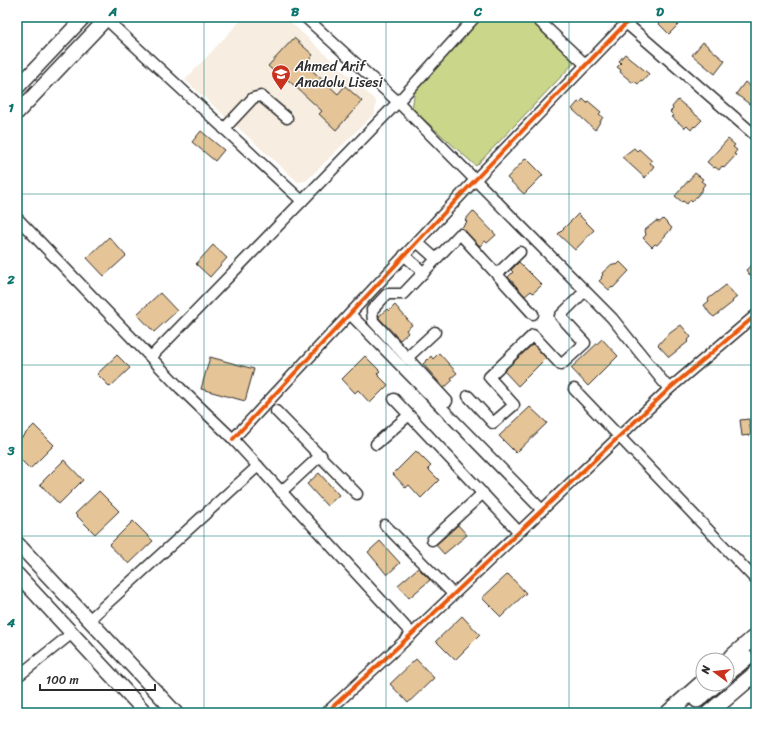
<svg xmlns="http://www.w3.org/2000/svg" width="773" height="730" font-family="Sriracha,sans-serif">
  <rect width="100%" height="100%" fill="#fff"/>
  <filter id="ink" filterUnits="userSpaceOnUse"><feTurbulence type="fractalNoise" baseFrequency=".025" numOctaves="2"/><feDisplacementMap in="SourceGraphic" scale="8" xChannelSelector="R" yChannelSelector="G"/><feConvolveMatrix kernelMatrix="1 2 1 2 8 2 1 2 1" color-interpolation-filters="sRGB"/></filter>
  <g filter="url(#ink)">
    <path fill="#f7ede0" d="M244,17H285L376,101L375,113L306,181L298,182L185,80Z"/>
    <path fill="#cad68a" stroke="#7a805a" d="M482,17H526L575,62L476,166L412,109L415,89Z"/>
    <g fill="#e5c497" stroke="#2b2b2b">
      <path d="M663,17H686L669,34L658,23Z"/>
      <path d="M294,38L313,55L305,64L338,94L345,86L362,101L336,130L319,114L322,111L287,79L285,82L268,66Z"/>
      <path d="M703,42L725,61L715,74L692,55Z"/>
      <path d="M625,54L649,74L643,81L641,80L638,84L634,81L633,83L620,72L621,70L617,67L621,63L619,61Z"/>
      <path d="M745,82L756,91V109L736,94Z"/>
      <path d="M583,99L587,103L588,101L601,112L599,114L603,117L595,130L572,109L578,102L580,103Z"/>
      <path d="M678,100L702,120L695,127L694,126L691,130L687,126L685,128L672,117L674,116L670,112L673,109L672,107Z"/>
      <path d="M201,131L224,150L215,161L192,142Z"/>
      <path d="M728,139L735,145L733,147L737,150L734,154L736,155L724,168L722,166L719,170L715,167L714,168L707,162Z"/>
      <path d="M634,148L637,151L639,149L652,161L650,163L654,166L645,178L622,157Z"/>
      <path d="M526,158L543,175L524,194L507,178Z"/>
      <path d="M695,173L703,179L701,181L705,184L702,188L703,189L692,202L690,200L687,204L683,201L682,202L675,196Z"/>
      <path d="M473,211L496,235L487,243L485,241L480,246L461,228L467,222L465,220Z"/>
      <path d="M578,214L594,230L575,250L558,234Z"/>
      <path d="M663,219L672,228L657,245L655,244L652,247L643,238L646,235L645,230L656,221L660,222Z"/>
      <path d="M109,237L126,256L104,276L87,258Z"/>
      <path d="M213,245L227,258L210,277L196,264Z"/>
      <path d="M756,261V274L752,278L746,270Z"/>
      <path d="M519,262L542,285L533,293L531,291L525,296L508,277L513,272L511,270Z"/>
      <path d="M620,262L629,271L613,288L612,287L609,290L599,281L602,278L601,277L603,275L602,273L612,264L617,265Z"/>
      <path d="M726,285L737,297L732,301L733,302L714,317L710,314L704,305L709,301L708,299Z"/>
      <path d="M160,293L177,311L154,332L137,314Z"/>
      <path d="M395,305L412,325L406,330L408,333L400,340L379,318V316L387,309L389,311Z"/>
      <path d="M681,325L691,337L687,341L688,342L669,357L658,345L666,336Z"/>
      <path d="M602,339L618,356L588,386L571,368Z"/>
      <path d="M533,344L546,358L518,386L504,371Z"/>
      <path d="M439,353L457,373L451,378L453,380L444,388L423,364L431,356L433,359Z"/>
      <path d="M117,355L130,368L110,387L97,374Z"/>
      <path d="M365,356L380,371L377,374L388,385L370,403L358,390L355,393L342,379Z"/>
      <path d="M210,357L254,369L245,401L201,389Z"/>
      <path d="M530,407L547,423L516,453L499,436Z"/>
      <path d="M749,419L751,435L742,436L740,420Z"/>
      <path d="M34,425L54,445L30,469L17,456V442Z"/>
      <path d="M416,451L431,466L428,469L439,480L421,498L409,485L406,488L393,474Z"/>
      <path d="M64,460L83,480L59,504L40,484Z"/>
      <path d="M319,473L339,495L327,506L307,484Z"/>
      <path d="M99,491L119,511L95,534L75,514Z"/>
      <path d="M133,521L153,541L129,564L109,545Z"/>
      <path d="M458,525L467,535L444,554L436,545Z"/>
      <path d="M380,541L400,563L387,575L368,552Z"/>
      <path d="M418,568L430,580L409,598L398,585Z"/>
      <path d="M508,574L526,593L501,617L482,598Z"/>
      <path d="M462,616L480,635L455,660L436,641Z"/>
      <path d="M416,659L434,678L408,703L390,684Z"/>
    </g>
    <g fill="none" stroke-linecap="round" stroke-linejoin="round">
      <g stroke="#2b2b2b" stroke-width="13">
        <g id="minor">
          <path d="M305,17L398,102L612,318L669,389"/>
          <path d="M535,17L586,65"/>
          <path d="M106,19L302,201"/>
          <path d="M626,23L756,136"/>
          <path d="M224,129L253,98L261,96L287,118"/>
          <path d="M17,218L180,388L233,439L412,634"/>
          <path d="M417,242L436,259"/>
          <path d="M404,255L424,273"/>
          <path d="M497,274L520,252"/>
          <path d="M350,314L541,509"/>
          <path d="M151,357L398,102L475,17"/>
          <path d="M407,358L435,332"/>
          <path d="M574,389L756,580"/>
          <path d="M468,396L493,423L514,405L489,377L533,335L561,365L585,343L560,316L585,291"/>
          <path d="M394,399L518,531"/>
          <path d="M447,401L373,321L372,310L387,294H403L460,234L533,314"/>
          <path d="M276,411L357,494"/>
          <path d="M233,439L475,180L632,17"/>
          <path d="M376,444L409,415"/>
          <path d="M281,492L321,455"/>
          <path d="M385,525L453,594"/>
          <path d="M432,540L483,493"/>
          <path d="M90,619L258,466"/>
          <path d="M17,677L71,634"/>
          <path d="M326,713L412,634L669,389L756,315"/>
        </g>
      </g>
      <g stroke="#2b2b2b" stroke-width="16">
        <g id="major">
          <path d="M17,88L84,17"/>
          <path d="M17,113L108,17"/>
          <path d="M17,543L176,713"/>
          <path d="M17,574L146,713"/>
        </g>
      </g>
      <g stroke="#2b2b2b" stroke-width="18">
        <g id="highway">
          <path d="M727,661L756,636"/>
          <path d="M727,674L746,658"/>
          <path d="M697,700L716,684"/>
          <path d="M668,713L703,682"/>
          <path d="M709,713L756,673"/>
        </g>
      </g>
      <use href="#minor" stroke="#fff" stroke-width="10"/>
      <use href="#major" stroke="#fff" stroke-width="13"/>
      <use href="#highway" stroke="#fff" stroke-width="15"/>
      <g stroke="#fff" stroke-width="6">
        <g id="cycleway">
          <path d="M233,439L475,180L632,17"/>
          <path d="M326,713L412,634L669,389L756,315"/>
        </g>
      </g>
      <use href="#cycleway" stroke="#e8590c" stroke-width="4"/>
    </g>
  </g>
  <path fill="none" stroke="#0f766e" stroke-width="1" stroke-opacity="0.55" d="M204,17V713M386,17V713M569,17V713M17,194H756M17,365H756M17,536H756"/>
  <defs>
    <g id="school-pin" transform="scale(1)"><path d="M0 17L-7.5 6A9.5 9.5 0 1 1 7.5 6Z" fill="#c8321e" stroke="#fff"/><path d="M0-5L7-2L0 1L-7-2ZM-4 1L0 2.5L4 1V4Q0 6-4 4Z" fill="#fff"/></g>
  </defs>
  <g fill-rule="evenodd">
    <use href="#school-pin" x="281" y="74"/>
  </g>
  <g text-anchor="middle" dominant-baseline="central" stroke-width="3" stroke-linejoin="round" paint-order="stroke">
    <g font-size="14" fill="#2b2b2b" stroke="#fff" text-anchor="start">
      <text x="295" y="66">Ahmed Arif<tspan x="295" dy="16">Anadolu Lisesi</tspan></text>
    </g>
  </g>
  <rect width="773" height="730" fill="none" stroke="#fff" stroke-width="44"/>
  <g transform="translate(715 672) rotate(285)"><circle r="19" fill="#ffffff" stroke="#aaaaaa"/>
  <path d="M0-3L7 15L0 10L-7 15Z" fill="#c8321e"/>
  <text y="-6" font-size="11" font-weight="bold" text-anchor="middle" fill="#2b2b2b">N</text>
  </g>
  <path d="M40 684v6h115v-6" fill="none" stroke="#2b2b2b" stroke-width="2"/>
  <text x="46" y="684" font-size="12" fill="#2b2b2b" stroke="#ffffff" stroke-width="3" paint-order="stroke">100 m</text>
  <rect x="22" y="22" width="729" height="686" fill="none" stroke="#0f766e" stroke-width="1.5"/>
  <g font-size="13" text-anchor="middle" font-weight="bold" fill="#0f766e">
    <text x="113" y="16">A</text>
    <text x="295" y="16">B</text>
    <text x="478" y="16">C</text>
    <text x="660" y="16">D</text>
    <text x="11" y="112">1</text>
    <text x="11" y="284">2</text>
    <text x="11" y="455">3</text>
    <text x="11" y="627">4</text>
  </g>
</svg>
